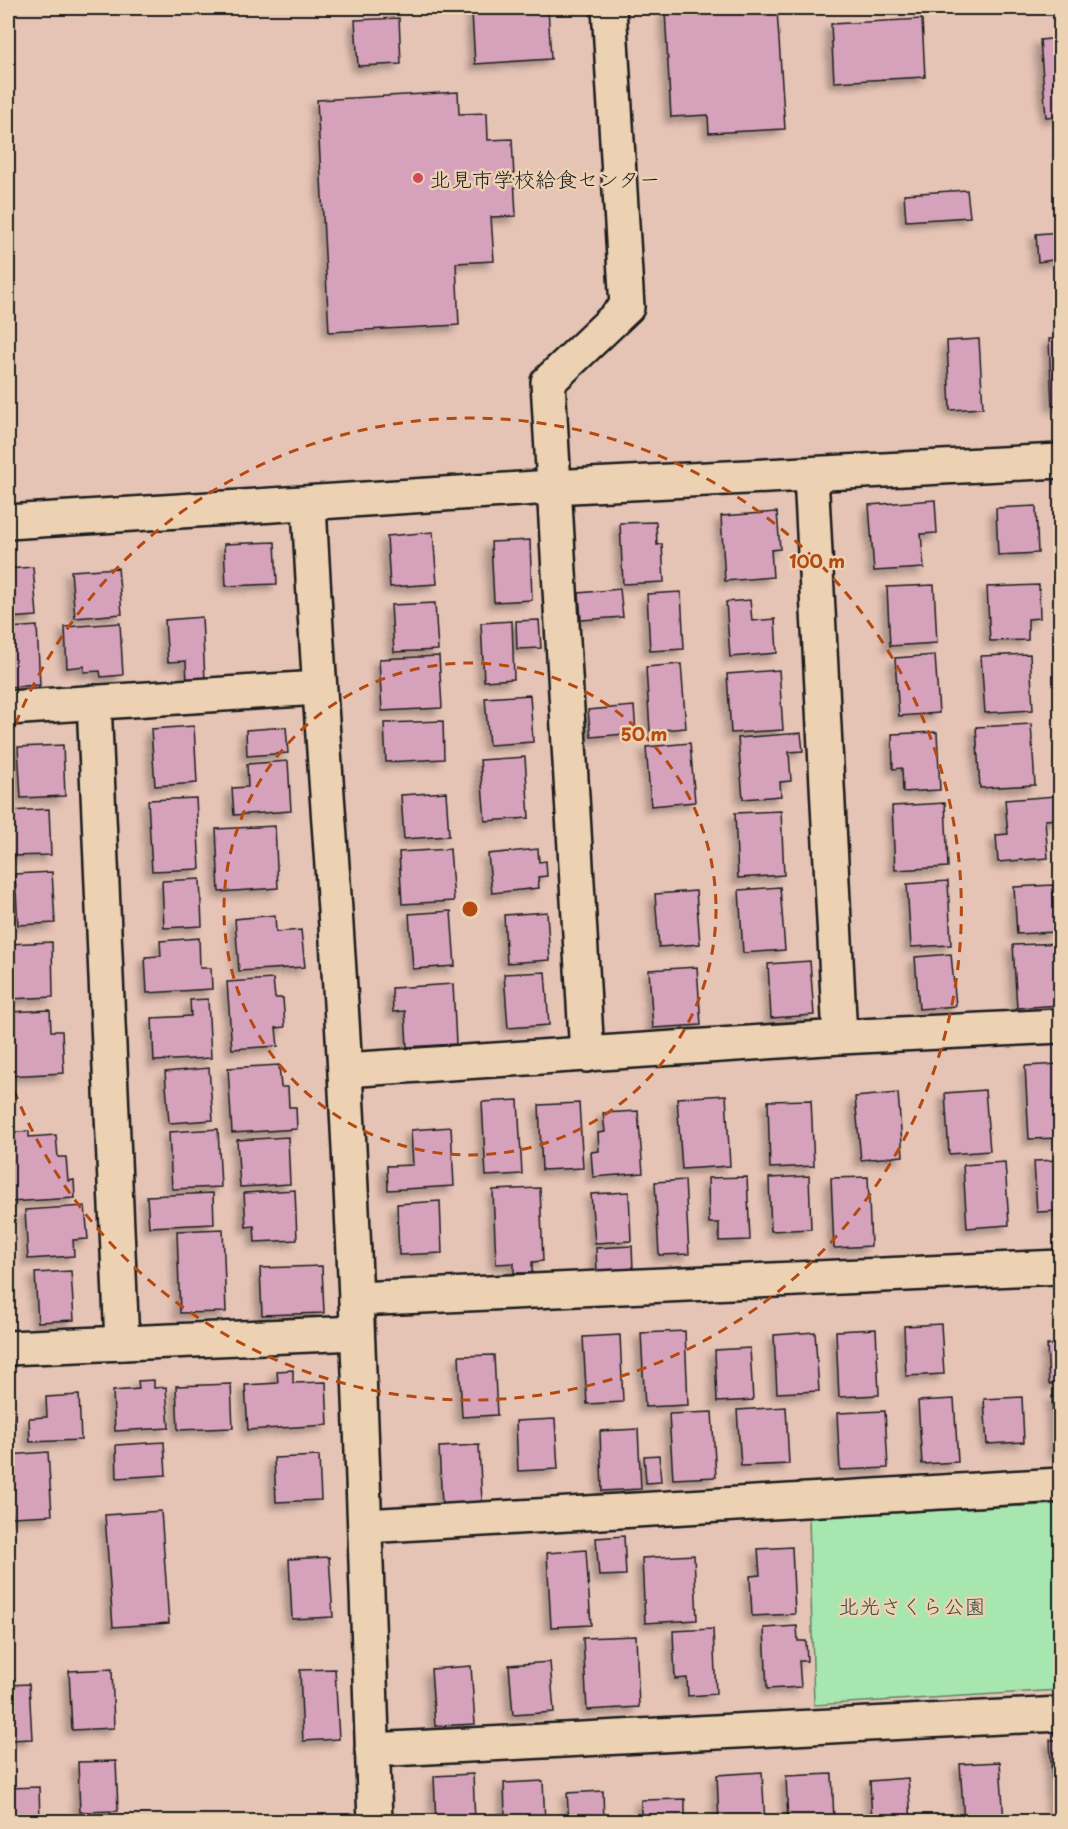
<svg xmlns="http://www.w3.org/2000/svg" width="1068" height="1829" font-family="'Playpen Sans','Klee One',sans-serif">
  <defs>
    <filter id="shadow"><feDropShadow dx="-5.5" dy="5.5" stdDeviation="3" flood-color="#0004"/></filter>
  </defs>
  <rect width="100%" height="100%" fill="#e5c3b5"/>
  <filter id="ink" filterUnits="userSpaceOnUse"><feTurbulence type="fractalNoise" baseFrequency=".0167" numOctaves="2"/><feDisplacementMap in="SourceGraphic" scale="12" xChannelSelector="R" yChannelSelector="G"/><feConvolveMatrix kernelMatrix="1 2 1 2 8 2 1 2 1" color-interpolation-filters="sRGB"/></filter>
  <g filter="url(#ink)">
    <path fill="#a7e7af" stroke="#628266" stroke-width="1.5" d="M1060,1504V1690L814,1705L809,1517Z"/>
    <g fill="#d6a1bb" stroke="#1c1c1c" stroke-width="1.5" filter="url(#shadow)">
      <path d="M548,8L551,59L475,64L472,12Z"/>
      <path d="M723,8H729V13L777,10L785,129L709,133L708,115L671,117L665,11Z"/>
      <path d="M399,18L401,64L358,66L355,20Z"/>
      <path d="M922,19L925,77L834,82L831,24Z"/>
      <path d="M1060,38V116L1046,117L1040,40Z"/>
      <path d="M458,92L459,114L487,113L488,140L512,139L516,216L491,217L494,261L456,263L459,325L329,332L317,100Z"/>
      <path d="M967,190L970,217L906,221L904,194Z"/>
      <path d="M1060,232V259L1038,262L1036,234Z"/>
      <path d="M979,339L983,408L950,410L947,341Z"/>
      <path d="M1049,339H1060V406H1052Z"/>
      <path d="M935,500L937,533L921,534L924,568L874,571L869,505Z"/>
      <path d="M1036,506L1038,553L998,555L996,508Z"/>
      <path d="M777,512L780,549L771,550L773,577L725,581L721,516Z"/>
      <path d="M656,522L657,545L662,544L664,582L623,584L620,523Z"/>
      <path d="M433,532L437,584L390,587L387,536Z"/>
      <path d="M530,540L532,600L494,602L491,542Z"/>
      <path d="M275,542L277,584L226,586L224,544Z"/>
      <path d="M33,567L37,616L8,618V569Z"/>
      <path d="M118,568L122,614L75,618L71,571Z"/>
      <path d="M934,585L937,643L890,646L887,587Z"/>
      <path d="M1039,585L1040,618L1028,619V640L990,641L987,587Z"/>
      <path d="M620,589L623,617L581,620L579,593Z"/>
      <path d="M681,592L684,649L650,651L647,594Z"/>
      <path d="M750,600L752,621L775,619L777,653L730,657L726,602Z"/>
      <path d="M435,603L438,650L394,652L391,605Z"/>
      <path d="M202,617L205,681L187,682L186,661L168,662L165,620Z"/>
      <path d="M539,620L541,648L517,649L516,621Z"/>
      <path d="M512,621L514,679L484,681L481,623Z"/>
      <path d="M120,623L123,675L101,677L100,671L84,672V666L67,668L65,627Z"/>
      <path d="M37,626L40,685L8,687V628Z"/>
      <path d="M1030,654L1033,710L985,713L981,656Z"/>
      <path d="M935,655L939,713L899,716L895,658Z"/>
      <path d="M439,656L442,708L382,711L379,659Z"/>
      <path d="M681,664L686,728L650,731L646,667Z"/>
      <path d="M779,670L783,730L731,733L727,674Z"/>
      <path d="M530,695L533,742L489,745L485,698Z"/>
      <path d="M634,706L636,733L591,737L588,710Z"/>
      <path d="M443,721L444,759L386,762L384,723Z"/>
      <path d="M1031,724L1035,785L980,788L976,727Z"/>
      <path d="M194,726L197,783L155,786L151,729Z"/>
      <path d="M286,727L288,753L247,756L246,730Z"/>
      <path d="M937,732L940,790L903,792L902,768L893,769L892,734Z"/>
      <path d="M801,733L803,751L789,752L791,781L780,782L781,796L743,799L738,738Z"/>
      <path d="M690,743L695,802L651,806L646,747Z"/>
      <path d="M63,745L65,796L21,798L18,747Z"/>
      <path d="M525,757L529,818L485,821L480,760Z"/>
      <path d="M288,761L291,811L234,815L232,788L248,787L247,764Z"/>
      <path d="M446,792L449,836L404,839L401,795Z"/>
      <path d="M1056,796L1058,819L1045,820L1048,858L998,862L996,835L1008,834L1005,800Z"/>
      <path d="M196,798L200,869L152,871L148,800Z"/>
      <path d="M945,803L948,867L895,870L892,806Z"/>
      <path d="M49,809L51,855L8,856V811Z"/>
      <path d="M781,811L784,875L738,878L735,813Z"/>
      <path d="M275,826L278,888L219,892L216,829Z"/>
      <path d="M450,849L454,901L402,904L399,852Z"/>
      <path d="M538,849L539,862L546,861L547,876L538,877L539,888L492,893L488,854Z"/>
      <path d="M52,872L55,923L18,925L15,874Z"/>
      <path d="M200,879L202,926L164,928L162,881Z"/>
      <path d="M948,881L951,945L911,947L907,884Z"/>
      <path d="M1053,885L1055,932L1017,934L1014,887Z"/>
      <path d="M780,887L785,950L743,953L739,890Z"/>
      <path d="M696,891L700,944L659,947L655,894Z"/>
      <path d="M451,911L455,966L413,969L409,914Z"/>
      <path d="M547,912L550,960L507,963L504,915Z"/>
      <path d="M275,915L276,932L301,930L305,967L239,971L235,919Z"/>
      <path d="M199,938L200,968H211L212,989L147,993L145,957L161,956L160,941Z"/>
      <path d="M52,942L53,997L8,999V944Z"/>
      <path d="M1060,943V1005L1017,1008L1013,945Z"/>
      <path d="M951,954L956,1006L919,1009L915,957Z"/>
      <path d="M810,961L814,1015L771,1018L768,964Z"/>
      <path d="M697,967L701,1025L653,1028L649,970Z"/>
      <path d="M545,972L549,1025L508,1028L504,974Z"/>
      <path d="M273,979L275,998H283L285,1027L276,1028L278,1046L232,1049L227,982Z"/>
      <path d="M453,984L456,1044L407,1047L405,1011L393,1012L392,988Z"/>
      <path d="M208,999L211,1058L154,1061L152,1018L191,1016L190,1000Z"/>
      <path d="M50,1010L51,1031H62L64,1073L8,1076V1012Z"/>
      <path d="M1060,1064V1138L1029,1139L1025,1066Z"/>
      <path d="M279,1065L281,1087H288L289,1107H296L297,1129L232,1133L228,1068Z"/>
      <path d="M209,1068L213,1120L169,1123L165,1072Z"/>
      <path d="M985,1090L990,1151L949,1154L945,1093Z"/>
      <path d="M898,1093L903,1156L861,1160L855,1097Z"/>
      <path d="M726,1095L730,1166L682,1169L677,1098Z"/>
      <path d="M518,1100L522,1174L486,1176L482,1102Z"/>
      <path d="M811,1100L814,1166L770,1168L768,1101Z"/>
      <path d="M579,1103L583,1168L542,1170L539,1105Z"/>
      <path d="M638,1111L643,1173L593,1177L591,1152L599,1151L598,1133L605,1132L603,1113Z"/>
      <path d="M451,1127L454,1186L388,1190L387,1166L413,1165L411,1130Z"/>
      <path d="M218,1129L221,1187L172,1189L169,1132Z"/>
      <path d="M29,1131V1137L56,1135L58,1157H66L68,1181L74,1180L75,1198L9,1202L8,1133Z"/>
      <path d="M288,1137L290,1184L240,1187L237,1140Z"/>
      <path d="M1060,1160V1211L1037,1212L1034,1161Z"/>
      <path d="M1005,1162L1009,1225L967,1228L963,1165Z"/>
      <path d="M809,1176L811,1229L771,1231L769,1178Z"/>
      <path d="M747,1177L750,1240L719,1241V1223H709L708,1178Z"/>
      <path d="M868,1177L871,1246L834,1248L831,1178Z"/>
      <path d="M685,1180L689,1254L659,1255L655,1182Z"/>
      <path d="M540,1188L543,1261L532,1262V1273H514V1263L496,1264L493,1190Z"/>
      <path d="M295,1190L297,1240L255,1242L254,1226L246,1227L244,1193Z"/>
      <path d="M629,1192L631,1241L595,1243L591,1194Z"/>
      <path d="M213,1193L214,1224L149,1227L147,1196Z"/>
      <path d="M440,1201L442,1253L399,1255L397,1204Z"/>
      <path d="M85,1206L88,1239L73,1240L74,1256L28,1259L25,1210Z"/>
      <path d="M223,1229L226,1312L180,1313L177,1231Z"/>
      <path d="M632,1246L633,1270L597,1272L596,1248Z"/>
      <path d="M322,1266L324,1313L262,1315L260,1268Z"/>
      <path d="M71,1271L74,1320L38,1322L35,1273Z"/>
      <path d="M941,1324L944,1374L906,1376L904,1326Z"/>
      <path d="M876,1329L879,1395L839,1397L836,1331Z"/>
      <path d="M685,1331L688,1405L645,1407L641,1333Z"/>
      <path d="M815,1332L819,1391L777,1393L774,1335Z"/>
      <path d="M620,1335L623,1402L587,1404L583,1337Z"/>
      <path d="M1047,1345H1060V1384H1049Z"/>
      <path d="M750,1348L753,1400L717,1402L715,1350Z"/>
      <path d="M494,1355L497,1415L462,1417L459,1356Z"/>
      <path d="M293,1370V1383L326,1382L328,1425L248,1430L245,1385L278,1383L277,1371Z"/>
      <path d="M154,1380V1388L166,1387L169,1428L115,1431L113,1391L139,1389L138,1381Z"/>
      <path d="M231,1384L233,1428L178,1430L176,1386Z"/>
      <path d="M8,1386H11L14,1442H8Z"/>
      <path d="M79,1395L81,1440L30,1442L29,1418L47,1417L46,1397Z"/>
      <path d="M1060,1395V1453H1054L1052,1396Z"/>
      <path d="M1022,1397L1024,1442L987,1444L984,1399Z"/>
      <path d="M954,1399L958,1462L922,1464L918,1401Z"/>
      <path d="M786,1407L789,1464L741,1466L737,1410Z"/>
      <path d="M885,1411L888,1468L840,1470L837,1413Z"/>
      <path d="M712,1412L716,1477L673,1479L669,1414Z"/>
      <path d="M555,1419L558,1469L518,1471L516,1421Z"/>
      <path d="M638,1429L641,1489L602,1491L600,1431Z"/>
      <path d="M164,1442L166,1475L117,1478L116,1445Z"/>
      <path d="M479,1445L482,1502L442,1505L439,1447Z"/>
      <path d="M48,1452L52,1515L12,1517L8,1455Z"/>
      <path d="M659,1455L661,1482L646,1483L644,1456Z"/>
      <path d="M319,1456L321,1500L276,1502L274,1458Z"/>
      <path d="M161,1511L169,1623L113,1627L105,1515Z"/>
      <path d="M624,1536L626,1575L599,1576L596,1538Z"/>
      <path d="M792,1547L795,1614L752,1616L750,1576L760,1575L758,1549Z"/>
      <path d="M586,1550L591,1625L551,1627L547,1553Z"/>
      <path d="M694,1555L697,1620L645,1623L642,1558Z"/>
      <path d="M329,1557L333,1617L292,1619L289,1559Z"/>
      <path d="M797,1626L798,1641H806L807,1661H799L801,1687L767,1689L764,1628Z"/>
      <path d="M713,1629L716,1694L688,1696L687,1678L675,1679L673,1631Z"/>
      <path d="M636,1636L639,1707L587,1710L583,1638Z"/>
      <path d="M550,1662L554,1712L513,1715L509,1665Z"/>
      <path d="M471,1666L475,1724L435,1726L431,1669Z"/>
      <path d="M112,1669L114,1728L72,1730L69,1671Z"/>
      <path d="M335,1669L339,1739L303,1741L300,1670Z"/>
      <path d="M29,1684L32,1739L8,1740V1685Z"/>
      <path d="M1050,1740H1060V1819L1054,1820Z"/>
      <path d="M116,1761L118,1811L80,1812L78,1762Z"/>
      <path d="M1000,1762L1004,1822H964L960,1764Z"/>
      <path d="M762,1772L765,1822H719L717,1775Z"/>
      <path d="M473,1774L475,1822H436L434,1776Z"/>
      <path d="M832,1774L834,1822H788L786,1776Z"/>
      <path d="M908,1778L911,1822H872L870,1781Z"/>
      <path d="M543,1781L545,1822H491V1815L505,1814L504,1783Z"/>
      <path d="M39,1787L40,1822H8V1788Z"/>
      <path d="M603,1791L604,1822H569L567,1793Z"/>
      <path d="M685,1799V1822H641V1800Z"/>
    </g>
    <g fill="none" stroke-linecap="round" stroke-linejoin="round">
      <g stroke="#1c1c1c" stroke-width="38">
        <g id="street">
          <path d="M811,475L840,1037"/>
          <path d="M309,504C318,694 335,883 345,1073C359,1323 366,1572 375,1822"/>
          <path d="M8,522L552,487L1060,461"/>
          <path d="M94,702L122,1343"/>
          <path d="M8,708L318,688"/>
          <path d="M587,1055L548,382L627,307L609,8"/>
          <path d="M345,1070L840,1037L1060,1026"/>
          <path d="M356,1299L1060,1267"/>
          <path d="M8,1348L357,1333"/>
          <path d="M366,1526L1060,1485"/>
          <path d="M372,1750L1060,1714"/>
        </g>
      </g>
      <use href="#street" stroke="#ecd1b3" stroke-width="33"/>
    </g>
  </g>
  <g fill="none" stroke="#b54a10" stroke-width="3" stroke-dasharray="10 8">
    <circle cx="470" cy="909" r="246"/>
    <path d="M9 741A491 491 0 1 1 9 1077"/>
  </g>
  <circle fill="#d1495b" stroke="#ecd1b3" stroke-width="2" cx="418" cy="178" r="6"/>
  <g text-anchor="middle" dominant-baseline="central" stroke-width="5" stroke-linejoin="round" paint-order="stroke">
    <g font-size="21" fill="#1c1c1c" stroke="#ecd1b3" text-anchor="start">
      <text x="430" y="178">北見市学校給食センター</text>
    </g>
    <g font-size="21" fill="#384539" stroke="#ecd1b3">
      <text x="912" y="1605">北光さくら公園</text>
    </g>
  </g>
  <circle cx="470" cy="909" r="9" fill="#b54a10" stroke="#ecd1b3" stroke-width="3"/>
  <g font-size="18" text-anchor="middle" font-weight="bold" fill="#b54a10" stroke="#ecd1b3" stroke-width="5" stroke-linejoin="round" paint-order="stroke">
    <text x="817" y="568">100 m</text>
    <text x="644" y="741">50 m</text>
  </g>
  <rect width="1068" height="1829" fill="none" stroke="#ecd1b3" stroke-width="30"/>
  <rect x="15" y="15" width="1038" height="1799" fill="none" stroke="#1c1c1c" stroke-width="2" filter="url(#ink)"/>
</svg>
